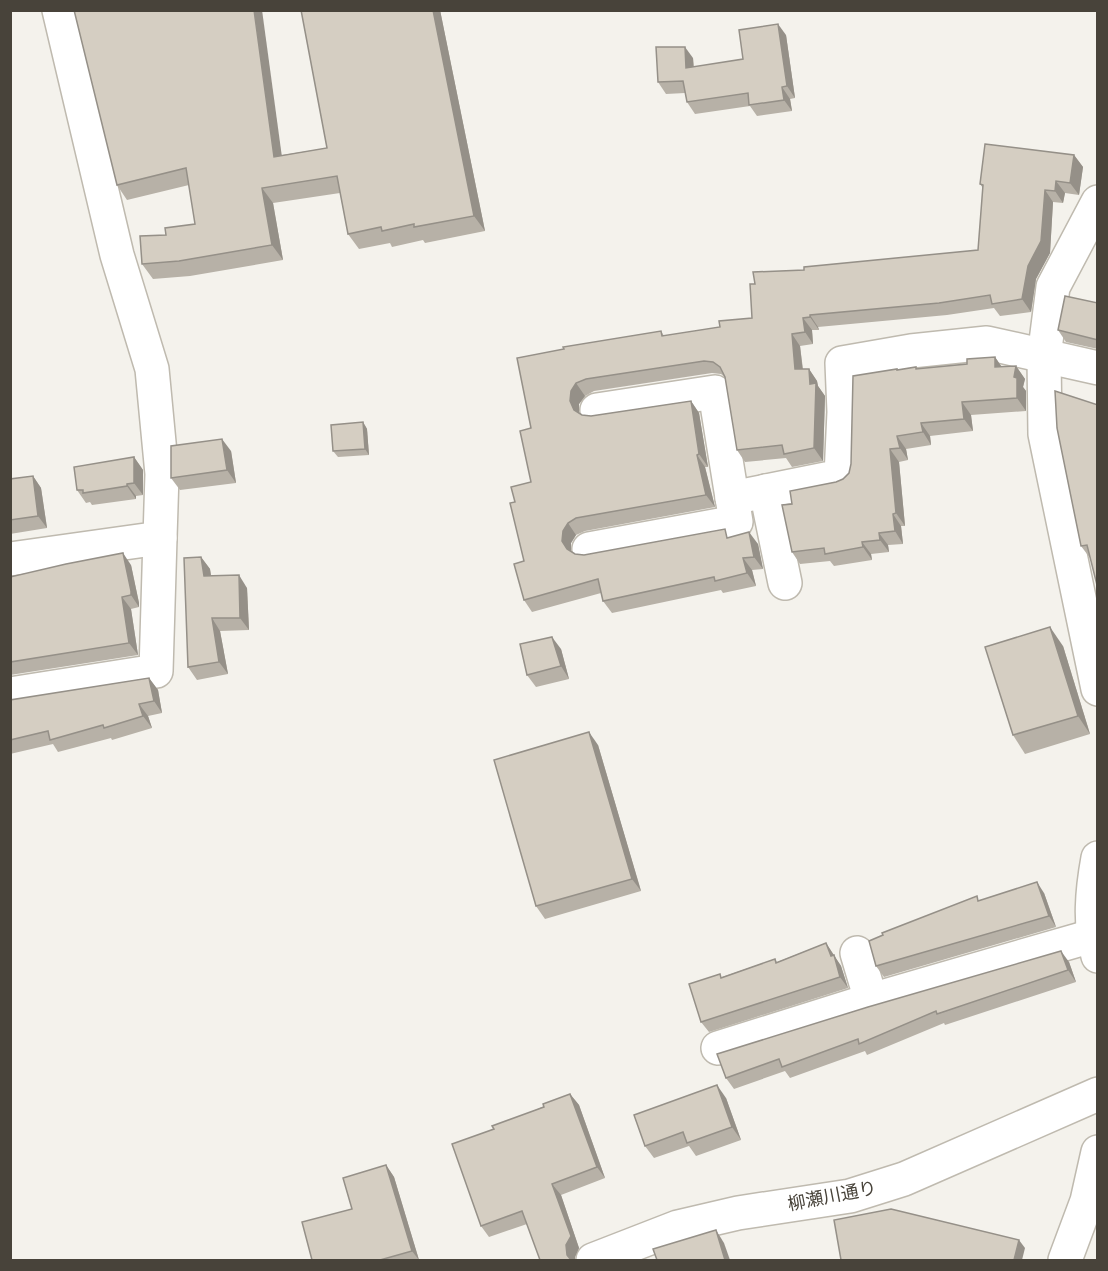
<svg xmlns="http://www.w3.org/2000/svg" width="1108" height="1271" font-family="'Fira Sans Condensed','Noto Sans JP',sans-serif">
  <rect width="100%" height="100%" fill="#f4f2ec"/>
  <g fill="none" stroke-linecap="round" stroke-linejoin="round">
    <g stroke="#bfbaaf" stroke-width="36">
      <g id="minor">
        <path d="M1098,202L1053,287L1044,357L1045,434L1098,689"/>
        <path d="M766,491L785,583"/>
        <path d="M732,498L841,476L844,412L842,363L911,351L987,343L1098,368"/>
        <path d="M589,549L736,522L715,392L597,410"/>
        <path d="M10,559L160,538L162,474L152,369L117,255L59,10"/>
        <path d="M10,694L156,671L160,538"/>
        <path d="M1098,858C1092,891 1089,924 1098,956"/>
        <path d="M857,953L871,1000"/>
        <path d="M718,1048L871,1000L1092,936"/>
        <path d="M593,1260L678,1227L738,1213L850,1196L904,1179L1098,1094"/>
        <path d="M1065,1260L1087,1201L1098,1152"/>
      </g>
    </g>
    <use href="#minor" stroke="#fff" stroke-width="33"/>
  </g>
  <g fill="#b7b1a7">
    <path d="M74,10L282,155L327,148L301,10H440L485,231L425,243L423,240L392,247L390,243L359,249L348,234L340,193L273,203L283,260L190,276L153,279L142,264L166,235L195,224L189,185L127,200L117,185Z"/>
    <path d="M786,35L795,98L790,99L792,111L757,116L750,106L695,114L687,102L685,93L666,94L658,82L693,58L694,67L743,59Z"/>
    <path d="M1074,155L1083,167L1079,195L1065,193L1063,203L1053,202L1050,253L1036,279L1031,312L1000,316L994,308L947,315L818,327L819,330H812L813,344L800,346L803,369H809L817,381L818,386L825,396L823,461L792,467L786,458L745,462L737,450L725,377L721,374L712,373L594,391L585,396L579,404V413L582,415L591,416L691,401L699,413L708,467H705L715,507L585,531L576,535L571,543V552L575,554L584,555L730,537L758,544L763,569L752,570L756,586L723,593L721,590L612,613L603,601L601,593L532,612L524,600V561L515,502L531,482V428L517,358L661,331L664,336L720,327L752,318L755,284L804,270L978,250L983,188L980,184Z"/>
    <path d="M1098,303V349L1066,342L1058,330Z"/>
    <path d="M995,357L1002,367L1016,366L1025,379L1023,387L1026,391V411L971,415L973,431L930,436L931,445L906,449L908,460L899,462L905,526H901L903,544L888,545L889,552L871,554L872,560L834,566L830,561L800,564L792,552V504L843,479L849,473L898,370L967,364Z"/>
    <path d="M363,422L367,429L369,455L338,457L333,451Z"/>
    <path d="M1057,428L1090,558L1081,546Z"/>
    <path d="M231,451L236,483L180,490L171,478Z"/>
    <path d="M134,457L143,470V495L136,496V499L92,505L90,502L86,503L77,490Z"/>
    <path d="M33,476L41,488L47,528L10,534V479Z"/>
    <path d="M201,557L210,569L211,576L247,588L249,630L220,631L228,674L197,680L188,667Z"/>
    <path d="M131,565L139,603V607L131,609L138,655L10,675V577Z"/>
    <path d="M1063,646L1090,734L1025,754L1013,735Z"/>
    <path d="M561,649L569,679L536,687L527,675Z"/>
    <path d="M149,678L158,690L162,713L148,716L152,728L112,740L111,738L58,752L53,744L10,754V700Z"/>
    <path d="M598,745L641,891L545,919L536,906Z"/>
    <path d="M1044,893L1056,927L884,977L876,966L979,900Z"/>
    <path d="M826,943L841,966L848,988L709,1032L701,1022L722,977L775,959L777,962Z"/>
    <path d="M1069,962L1076,982L945,1025L944,1023L867,1055L865,1051L790,1078L785,1071L734,1089L726,1078L717,1054Z"/>
    <path d="M570,1094L579,1105L605,1178L561,1195L579,1248L575,1257L527,1224L489,1237L481,1226L494,1129Z"/>
    <path d="M726,1098L741,1140L696,1156L689,1146L654,1158L645,1146Z"/>
    <path d="M386,1165L394,1177L419,1260H312Z"/>
  </g>
  <g fill="#959088">
    <path d="M254,10H262L284,172L274,157Z"/>
    <path d="M433,10H440L485,231L474,216Z"/>
    <path d="M778,24L786,35L795,98L787,86Z"/>
    <path d="M685,47L693,58L694,79L686,68Z"/>
    <path d="M782,87L790,99L792,111L784,100Z"/>
    <path d="M1074,155L1083,167L1079,195L1070,183Z"/>
    <path d="M1056,181L1065,193L1063,203L1055,191Z"/>
    <path d="M262,188L273,203L283,260L272,245Z"/>
    <path d="M1045,190L1053,202L1050,253L1036,279L1031,312L1022,299L1028,266Z"/>
    <path d="M810,315L818,327L819,330L810,317Z"/>
    <path d="M803,318L812,330L813,344L805,332Z"/>
    <path d="M792,334L800,346L804,382L795,369Z"/>
    <path d="M995,357L1003,369L995,367Z"/>
    <path d="M1016,366L1025,379L1023,387L1026,391V411L1017,398L1014,377Z"/>
    <path d="M809,369L817,381L818,386L825,396L823,461L814,448Z"/>
    <path d="M576,383L585,396L579,404V413L574,410L570,401L571,391Z"/>
    <path d="M691,401L699,413L708,467L699,454Z"/>
    <path d="M962,402L971,415L973,431L964,419Z"/>
    <path d="M363,422L367,429L369,455L365,449Z"/>
    <path d="M921,423L930,436L931,445L923,432Z"/>
    <path d="M897,436L906,449L908,460L900,448Z"/>
    <path d="M222,439L231,451L236,483L227,470Z"/>
    <path d="M890,449L899,462L905,526L896,513Z"/>
    <path d="M697,455L705,467L715,507L706,495Z"/>
    <path d="M134,457L143,470V495L134,483Z"/>
    <path d="M33,476L41,488L47,528L38,516Z"/>
    <path d="M127,484L136,496V499L127,486Z"/>
    <path d="M893,514L901,526L903,544L895,531Z"/>
    <path d="M568,523L576,535L571,543V553L567,549L562,541L563,531Z"/>
    <path d="M749,532L758,544L763,569L754,557Z"/>
    <path d="M879,533L888,545L889,552L880,540Z"/>
    <path d="M862,542L871,554L872,560L863,547Z"/>
    <path d="M123,553L131,565L139,603V607L131,595Z"/>
    <path d="M201,557L210,569L213,589L204,576Z"/>
    <path d="M743,558L752,570L756,586L747,573Z"/>
    <path d="M239,575L247,588L249,630L240,618Z"/>
    <path d="M122,597L131,609L138,655L129,643Z"/>
    <path d="M212,618L220,631L228,674L219,662Z"/>
    <path d="M1050,627L1063,646L1090,734L1078,716Z"/>
    <path d="M552,637L561,649L569,679L561,666Z"/>
    <path d="M149,678L158,690L162,713L154,701Z"/>
    <path d="M139,704L148,716L152,728L143,716Z"/>
    <path d="M589,732L598,745L641,891L632,879Z"/>
    <path d="M1037,882L1044,893L1056,927L1049,916Z"/>
    <path d="M826,943L841,966L848,988L840,977Z"/>
    <path d="M1061,951L1069,962L1076,982L1068,970Z"/>
    <path d="M717,1085L726,1098L741,1140L732,1127Z"/>
    <path d="M570,1094L579,1105L605,1178L597,1167Z"/>
    <path d="M386,1165L394,1177L419,1260L412,1251Z"/>
    <path d="M552,1184L561,1195L579,1248L575,1257V1260H571L567,1255Z"/>
    <path d="M716,1230L724,1243L730,1260H725Z"/>
    <path d="M1019,1240L1025,1248L1022,1260H1014Z"/>
  </g>
  <g fill="#d5cec2" stroke="#959088" stroke-width="1.5">
    <path d="M74,10H254L274,157L327,148L301,10H433L474,216L414,227V224L382,231L381,227L348,234L337,176L262,188L272,245L179,261L142,264L140,236L166,235L165,228L195,224L186,168L117,185Z"/>
    <path d="M778,24L787,86L782,87L784,100L749,105L748,93L687,102L683,81L658,82L656,47H685L686,68L743,59L739,30Z"/>
    <path d="M985,144L1074,155L1070,183L1056,181L1055,191L1045,190L1041,241L1028,266L1022,299L992,304L990,295L939,303L810,315V317L803,318L805,332L792,334L795,369H809L810,384L816,383L814,448L784,454L782,445L737,450L725,377L720,367L713,362L704,361L586,379L576,383L571,391L570,401L574,410L582,415L591,416L691,401L699,454L697,455L706,495L576,518L568,523L563,531L562,541L567,549L575,554L584,555L725,529L727,538L749,532L754,557L743,558L747,573L715,581L714,577L603,601L598,579L524,600L514,564L524,561L510,503L515,502L511,487L531,482L520,431L531,428L517,358L564,349L563,347L661,331L662,336L720,327L719,321L752,318L750,284H755L753,272L804,270V267L978,250L983,185L980,184Z"/>
    <path d="M1065,296L1098,303V340L1058,330Z"/>
    <path d="M995,357V367L1016,366L1014,377L1017,378V398L962,402L964,419L921,423L923,432L897,436L900,448L890,449L896,513L893,514L895,531L879,533L880,540L862,542L863,547L825,554L824,548L792,552L782,505L792,504L790,491L836,482L843,479L849,473L851,464L853,376L897,369V370L916,367V369L967,364V359Z"/>
    <path d="M1055,391L1098,405V589L1087,545L1081,546L1057,428Z"/>
    <path d="M363,422L365,449L333,451L331,425Z"/>
    <path d="M222,439L227,470L171,478V446Z"/>
    <path d="M134,457V483L127,484V486L83,493V490H77L74,467Z"/>
    <path d="M33,476L38,516L10,520V479Z"/>
    <path d="M123,553L131,591V595L122,597L129,643L10,662V577L66,564Z"/>
    <path d="M201,557L204,576L239,575L240,618H212L219,662L188,667L184,558Z"/>
    <path d="M1050,627L1078,716L1013,735L985,647Z"/>
    <path d="M552,637L561,666L527,675L520,644Z"/>
    <path d="M149,678L154,701L139,704L143,716L104,728L103,725L50,740L48,731L10,740V700Z"/>
    <path d="M589,732L632,879L536,906L494,760Z"/>
    <path d="M1037,882L1049,916L876,966L869,941L883,935L882,933L977,896L978,901Z"/>
    <path d="M826,943L831,956L834,955L840,977L701,1022L689,984L720,974L721,978L775,959L776,963Z"/>
    <path d="M1061,951L1068,970L937,1014L936,1011L859,1044L858,1039L782,1067L779,1059L726,1078L717,1054L868,1007Z"/>
    <path d="M717,1085L732,1127L687,1143L683,1132L645,1146L634,1115Z"/>
    <path d="M570,1094L597,1167L552,1184L571,1236L566,1245L567,1255L571,1260H540L522,1211L481,1226L452,1144L494,1129L492,1126L544,1107L543,1104Z"/>
    <path d="M386,1165L412,1251L380,1260H312L302,1222L352,1209L343,1178Z"/>
    <path d="M891,1209L1019,1240L1014,1260H841L834,1220Z"/>
    <path d="M716,1230L725,1260H657L653,1249Z"/>
  </g>
  <g text-anchor="middle" dominant-baseline="central" stroke-width="6" stroke-linejoin="round" paint-order="stroke">
    <g font-size="18" fill="#48433a" stroke="#fff">
      <text transform="translate(832 1196) rotate(-11)">柳瀬川通り</text>
    </g>
  </g>
  <rect width="1108" height="1271" fill="none" stroke="#48433a" stroke-width="24"/>
</svg>
